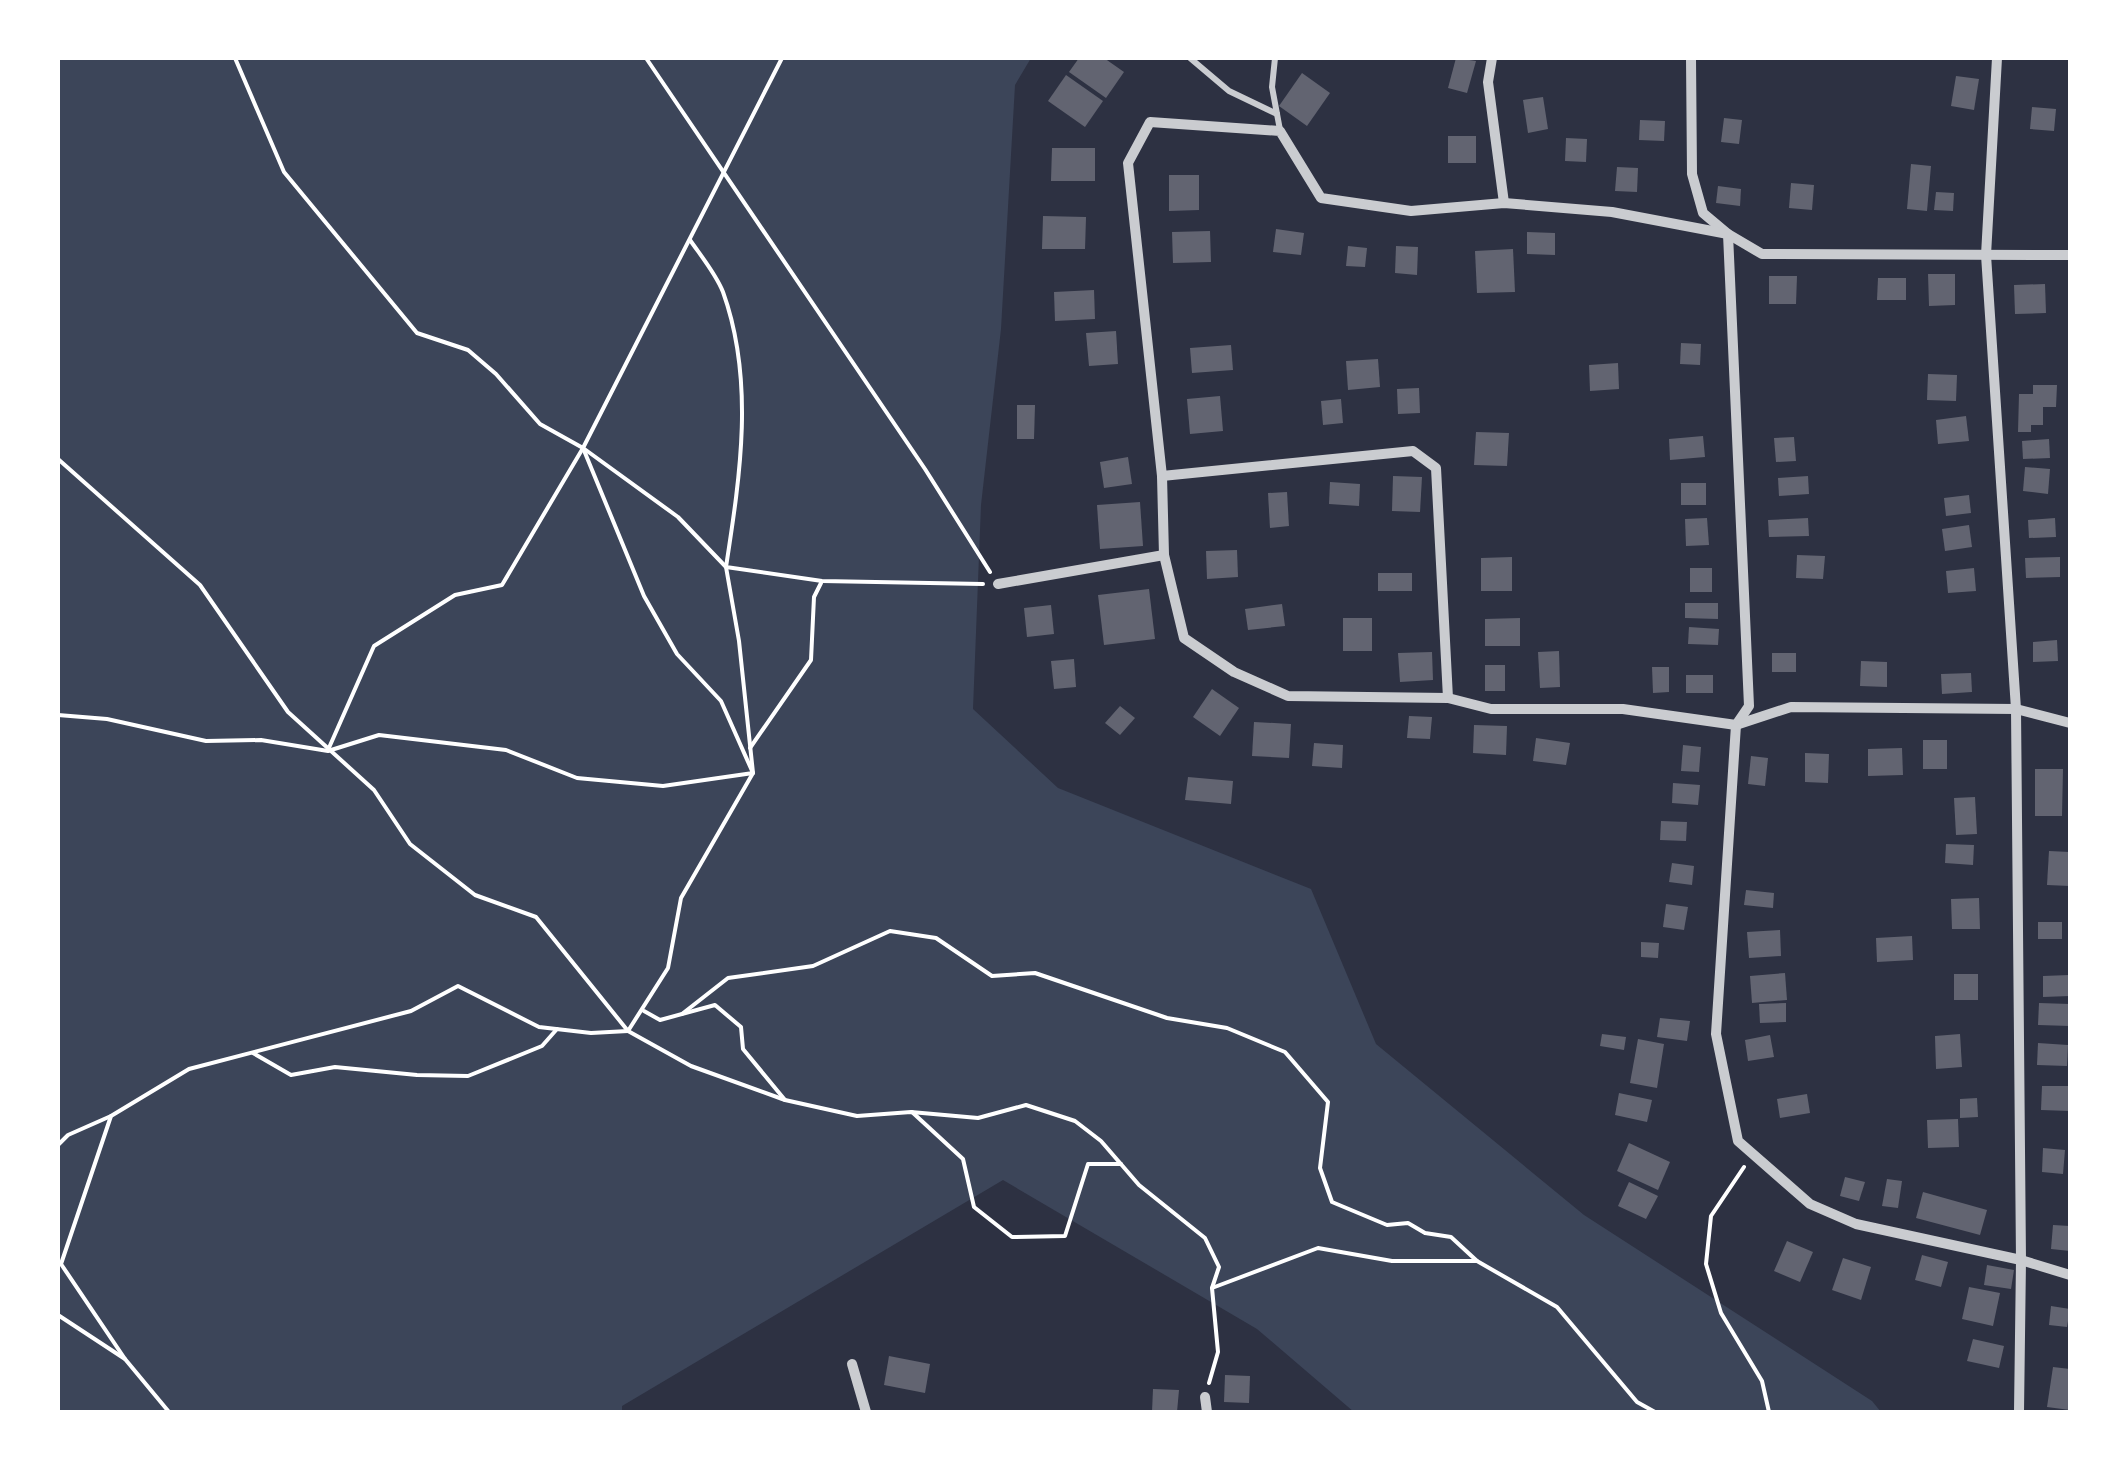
<svg xmlns="http://www.w3.org/2000/svg" width="2128" height="1470" font-family="Barlow,sans-serif">
  <rect width="100%" height="100%" fill="#2d3142"/>
  <path fill="#3c4559" d="M58,58H1031L1015,85L1001,329L981,505L973,709L1058,788L1311,889L1376,1044L1584,1215L1872,1401L1881,1412H1354L1257,1329L1003,1180L622,1406V1412H58Z"/>
  <g fill="#626471">
    <path d="M1079,58H1104L1124,72L1106,98L1069,72Z"/>
    <path d="M1456,58L1476,61L1467,93L1448,88Z"/>
    <path d="M1302,73L1330,93L1307,126L1279,106Z"/>
    <path d="M1066,75L1103,101L1085,127L1048,101Z"/>
    <path d="M1956,76L1979,79L1974,110L1951,106Z"/>
    <path d="M1543,97L1548,129L1528,133L1523,100Z"/>
    <path d="M2032,107L2056,109L2054,131L2030,129Z"/>
    <path d="M1724,118L1742,120L1739,144L1721,142Z"/>
    <path d="M1640,120L1665,121L1664,141L1639,140Z"/>
    <rect x="1448" y="136" width="28" height="27"/>
    <path d="M1566,138L1587,139L1586,162L1565,161Z"/>
    <path d="M1052,148H1095V181H1051Z"/>
    <path d="M1911,164L1931,166L1927,211L1907,209Z"/>
    <path d="M1617,167L1638,168L1637,192L1615,191Z"/>
    <path d="M1169,175H1199V210L1169,211Z"/>
    <path d="M1791,183L1814,185L1812,210L1789,208Z"/>
    <path d="M1718,186L1741,189L1740,206L1716,203Z"/>
    <path d="M1936,192L1954,193L1953,211L1934,210Z"/>
    <path d="M1043,216L1086,217L1085,249H1042Z"/>
    <path d="M1276,229L1304,233L1301,255L1273,252Z"/>
    <path d="M1210,231L1211,262L1173,263L1172,232Z"/>
    <path d="M1527,232L1555,233V255L1527,254Z"/>
    <path d="M1348,246L1367,248L1365,267L1346,266Z"/>
    <path d="M1396,246L1418,247L1417,275L1395,273Z"/>
    <path d="M1513,249L1515,292L1477,293L1475,251Z"/>
    <path d="M1928,274H1955V305L1929,306Z"/>
    <path d="M1769,276H1797L1796,304H1769Z"/>
    <path d="M1878,278H1906V300H1877Z"/>
    <path d="M2045,284L2046,313L2015,314L2014,285Z"/>
    <path d="M1094,290L1095,319L1055,321L1054,292Z"/>
    <path d="M1116,331L1118,364L1089,366L1086,333Z"/>
    <path d="M1681,343L1701,344L1700,365L1680,364Z"/>
    <path d="M1231,345L1233,370L1192,373L1190,348Z"/>
    <path d="M1378,359L1380,387L1348,390L1346,361Z"/>
    <path d="M1618,363L1619,389L1590,391L1589,365Z"/>
    <path d="M1928,374L1957,375L1956,401L1927,400Z"/>
    <path d="M2033,385H2057L2056,407H2043V425H2031V432H2018L2019,394H2033Z"/>
    <path d="M1419,388L1420,413L1398,414L1397,389Z"/>
    <path d="M1220,396L1223,431L1190,434L1187,399Z"/>
    <path d="M1341,399L1343,423L1323,425L1321,401Z"/>
    <path d="M1017,405H1035L1034,439H1017Z"/>
    <path d="M1966,416L1969,441L1938,444L1936,420Z"/>
    <path d="M1476,432L1509,433L1507,466L1474,465Z"/>
    <path d="M1703,436L1705,457L1670,460L1669,439Z"/>
    <path d="M1794,437L1796,461L1776,462L1774,438Z"/>
    <path d="M2049,439L2050,458L2023,459L2022,441Z"/>
    <path d="M1128,457L1132,484L1104,488L1100,462Z"/>
    <path d="M2025,467L2050,469L2048,494L2023,491Z"/>
    <path d="M1393,476L1422,477L1420,512L1392,511Z"/>
    <path d="M1808,476L1809,494L1779,496L1778,478Z"/>
    <path d="M1330,482L1360,484L1359,506L1329,504Z"/>
    <rect x="1681" y="483" width="25" height="22"/>
    <path d="M1287,492L1289,526L1270,528L1268,493Z"/>
    <path d="M1969,495L1971,513L1946,516L1944,498Z"/>
    <path d="M1140,502L1143,546L1100,549L1097,505Z"/>
    <path d="M1707,518L1709,545L1686,546L1685,519Z"/>
    <path d="M1808,518L1809,536L1769,537L1768,520Z"/>
    <path d="M2055,518L2056,537L2029,538L2028,520Z"/>
    <path d="M1969,525L1972,547L1945,551L1942,529Z"/>
    <path d="M1237,550L1238,577L1207,579L1206,551Z"/>
    <path d="M1797,555L1825,556L1823,579L1796,578Z"/>
    <path d="M1512,557V591H1481V558Z"/>
    <path d="M2060,557V577L2026,578L2025,558Z"/>
    <rect x="1690" y="568" width="22" height="24"/>
    <path d="M1974,568L1976,591L1948,593L1946,571Z"/>
    <rect x="1378" y="573" width="34" height="18"/>
    <path d="M1149,589L1155,639L1104,645L1098,595Z"/>
    <path d="M1685,603H1718V619L1685,618Z"/>
    <path d="M1282,604L1285,626L1248,630L1245,609Z"/>
    <path d="M1051,605L1054,634L1027,637L1024,608Z"/>
    <rect x="1343" y="618" width="29" height="33"/>
    <path d="M1520,618V646H1485V619Z"/>
    <path d="M1689,627L1719,629L1718,645L1688,644Z"/>
    <path d="M2057,640L2058,661L2033,662V642Z"/>
    <path d="M1559,651L1560,687L1540,688L1538,652Z"/>
    <path d="M1432,652L1433,680L1400,682L1398,653Z"/>
    <rect x="1772" y="653" width="24" height="19"/>
    <path d="M1074,659L1076,687L1054,689L1051,661Z"/>
    <path d="M1861,661L1887,662V687L1860,686Z"/>
    <rect x="1485" y="665" width="20" height="26"/>
    <path d="M1652,667H1669V692L1653,693Z"/>
    <path d="M1971,673L1972,692L1942,694L1941,674Z"/>
    <rect x="1686" y="675" width="27" height="18"/>
    <path d="M1212,689L1239,708L1220,736L1193,717Z"/>
    <path d="M1120,706L1135,718L1120,735L1105,723Z"/>
    <path d="M1409,716L1432,717L1430,739L1407,738Z"/>
    <path d="M1254,722L1291,724L1289,758L1252,756Z"/>
    <path d="M1474,725L1507,726L1506,755L1473,753Z"/>
    <path d="M1536,738L1570,743L1566,765L1533,761Z"/>
    <rect x="1923" y="740" width="24" height="29"/>
    <path d="M1314,743L1343,745L1342,768L1312,766Z"/>
    <path d="M1683,745L1701,747L1699,772L1681,771Z"/>
    <path d="M1902,748L1903,775L1868,776V749Z"/>
    <path d="M1805,753L1829,754L1828,783L1805,782Z"/>
    <path d="M1751,756L1768,758L1765,786L1748,784Z"/>
    <path d="M2035,769H2063L2062,816H2035Z"/>
    <path d="M1188,777L1233,781L1231,804L1185,800Z"/>
    <path d="M1673,783L1700,785L1698,805L1672,803Z"/>
    <path d="M1975,797L1977,834L1956,835L1954,798Z"/>
    <path d="M1661,821L1687,822L1686,841L1660,840Z"/>
    <path d="M1946,844L1974,845L1973,865L1945,863Z"/>
    <path d="M2049,851L2070,852V886L2047,885Z"/>
    <path d="M1672,863L1694,866L1692,885L1669,882Z"/>
    <path d="M1746,890L1774,893L1773,908L1744,905Z"/>
    <path d="M1979,898L1980,929H1952L1951,899Z"/>
    <path d="M1666,904L1688,907L1684,930L1663,927Z"/>
    <rect x="2038" y="922" width="24" height="17"/>
    <path d="M1780,930L1781,956L1749,958L1747,932Z"/>
    <path d="M1912,936L1913,960L1877,962L1876,938Z"/>
    <path d="M1641,942L1659,943L1658,958L1641,957Z"/>
    <path d="M1785,973L1787,1000L1752,1003L1750,976Z"/>
    <rect x="1954" y="974" width="24" height="26"/>
    <path d="M2069,975L2070,996L2043,997V976Z"/>
    <path d="M1786,1003V1022L1760,1023L1759,1004Z"/>
    <path d="M2039,1003L2070,1004V1026L2038,1025Z"/>
    <path d="M1660,1018L1690,1021L1687,1041L1657,1037Z"/>
    <path d="M1602,1034L1626,1037L1624,1050L1600,1046Z"/>
    <path d="M1960,1034L1962,1067L1936,1069L1935,1036Z"/>
    <path d="M1770,1035L1774,1057L1748,1061L1745,1040Z"/>
    <path d="M1638,1039L1664,1044L1657,1088L1630,1083Z"/>
    <path d="M2038,1043L2068,1045L2067,1066L2037,1065Z"/>
    <path d="M2042,1086H2070V1111L2041,1110Z"/>
    <path d="M1619,1093L1652,1100L1647,1122L1615,1115Z"/>
    <path d="M1807,1094L1810,1113L1780,1118L1777,1099Z"/>
    <path d="M1977,1098L1978,1117L1960,1118V1099Z"/>
    <path d="M1958,1119L1959,1147L1928,1148L1927,1120Z"/>
    <path d="M1629,1143L1670,1162L1658,1190L1617,1171Z"/>
    <path d="M2043,1148L2065,1150L2063,1174L2042,1172Z"/>
    <path d="M1845,1177L1865,1182L1859,1201L1840,1196Z"/>
    <path d="M1887,1179L1902,1181L1898,1208L1882,1206Z"/>
    <path d="M1629,1182L1658,1196L1646,1219L1618,1206Z"/>
    <path d="M1923,1192L1987,1210L1980,1235L1916,1218Z"/>
    <path d="M2053,1225L2070,1226V1251L2051,1249Z"/>
    <path d="M1787,1241L1813,1252L1800,1282L1774,1271Z"/>
    <path d="M1922,1255L1948,1262L1941,1287L1915,1280Z"/>
    <path d="M1843,1258L1871,1267L1861,1300L1832,1290Z"/>
    <path d="M1987,1265L2014,1270L2011,1289L1984,1285Z"/>
    <path d="M1969,1287L2000,1293L1993,1326L1962,1319Z"/>
    <path d="M2051,1306L2070,1309L2067,1327L2049,1325Z"/>
    <path d="M1973,1339L2004,1346L1999,1368L1967,1361Z"/>
    <path d="M889,1356L930,1364L925,1393L884,1385Z"/>
    <path d="M2053,1367L2070,1369V1410L2047,1407Z"/>
    <path d="M1225,1375L1250,1376L1249,1403L1224,1402Z"/>
    <path d="M1153,1389L1179,1390L1177,1412H1152Z"/>
  </g>
  <g fill="none" stroke-linecap="round" stroke-linejoin="round">
    <g stroke="#fff" stroke-width="4">
      <path d="M646,58L925,469L990,572"/>
      <path d="M690,240C701,256 716,274 723,292C755,381 740,476 726,567L822,581L983,584"/>
      <path d="M58,459L200,585L288,712L374,790L410,844L475,895L536,917L628,1031L691,1066L785,1100"/>
      <path d="M58,715L107,719L206,741L261,740L328,751L379,735L506,750L577,778L663,786L753,773L721,701L677,654L644,596L583,448L540,424L496,374L468,350L417,333L284,172L235,58"/>
      <path d="M750,748L811,660L814,597L821,583"/>
      <path d="M328,750L374,646L455,595L502,585L583,448"/>
      <path d="M644,1011L660,1020L715,1005L741,1027L743,1049L785,1100L857,1116L911,1112L978,1118L1026,1105L1075,1121L1101,1141L1139,1185L1205,1238L1219,1267L1212,1288L1218,1352L1209,1383"/>
      <path d="M682,1014L728,978L813,966L890,931L936,938L992,976L1035,973L1167,1018L1227,1028L1285,1052L1328,1102L1320,1168L1332,1202L1387,1225L1408,1223L1425,1233L1451,1237L1477,1261"/>
      <path d="M253,1053L291,1075L335,1067L417,1075L468,1076L542,1046L557,1029"/>
      <path d="M912,1112L963,1159L974,1207L1012,1237L1065,1236L1088,1164H1121"/>
      <path d="M58,1145L68,1135L111,1116"/>
      <path d="M1744,1167L1711,1216L1706,1264L1721,1313L1762,1381L1769,1412"/>
      <path d="M1212,1288L1318,1248L1392,1261H1477L1557,1307L1637,1402L1655,1412"/>
      <path d="M58,1315L125,1359L169,1412"/>
      <path d="M125,1359L61,1264L111,1116L189,1069L411,1011L458,986L539,1027L591,1033L628,1031L668,968L681,898L753,773L739,641L726,567L678,517L583,448L782,58"/>
    </g>
    <g stroke="#caccd0" stroke-width="6">
      <path d="M1190,58L1229,91L1277,114"/>
      <path d="M1275,58L1272,87L1280,130"/>
    </g>
    <g stroke="#caccd0" stroke-width="10">
      <path d="M1492,58L1488,82L1504,203"/>
      <path d="M1691,58L1692,174L1703,213L1728,234L1749,706L1736,725L1716,1034L1738,1141L1810,1204L1856,1224L2021,1260L2070,1275"/>
      <path d="M1997,58L1986,255L2016,709L2021,1260L2019,1412"/>
      <path d="M2070,255L1762,254L1728,234L1612,212L1504,203L1411,211L1321,198L1280,131L1150,122L1128,163L1162,476L1164,555L1184,638L1234,672L1288,696L1448,698L1491,709H1623L1736,725L1791,707L2016,709L2070,723"/>
      <path d="M1162,476L1413,451L1436,468L1448,698"/>
      <path d="M998,584L1164,555"/>
      <path d="M852,1364L866,1412"/>
      <path d="M1205,1397L1207,1412"/>
    </g>
  </g>
  <rect width="2128" height="1470" fill="none" stroke="#ffffff" stroke-width="120"/>
</svg>
